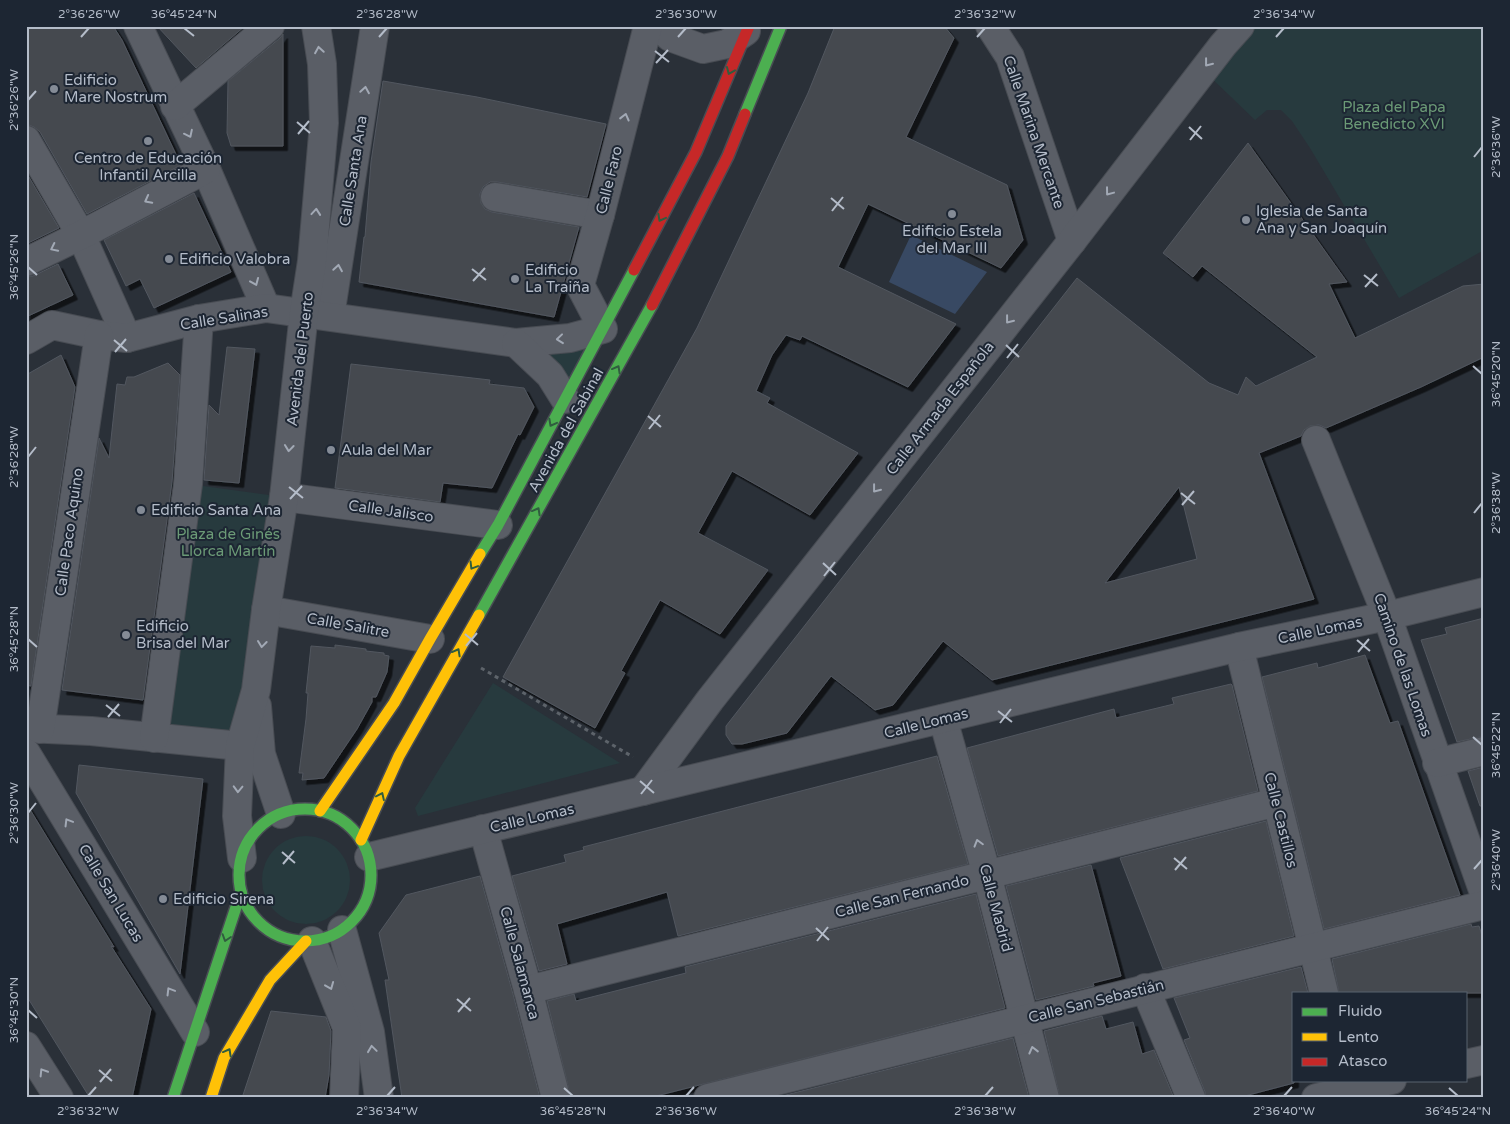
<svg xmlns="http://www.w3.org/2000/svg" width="1510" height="1124" font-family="'Varela Round',sans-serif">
  <defs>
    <filter id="shadow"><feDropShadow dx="4.5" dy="4.5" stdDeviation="0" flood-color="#0009"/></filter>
  </defs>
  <rect width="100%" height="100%" fill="#2a3038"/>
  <g fill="#273a3e">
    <path d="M1240,26H1484V250L1399,298L1310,148L1292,121L1281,110H1267L1255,120L1203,70Z"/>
    <path d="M593,338L565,389L528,348Z"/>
    <path d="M188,484L284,497L240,746L154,738Z"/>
    <path d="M493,683L620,763L418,816L415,808Z"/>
    <circle cx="306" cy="880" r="44"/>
  </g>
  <path fill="#384963" d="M911,235L987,272L955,314L889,282Z"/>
  <g fill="#444950" stroke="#52575f" fill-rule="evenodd" filter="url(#shadow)">
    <path d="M26,26H113L122,40L181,165L87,214L40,132L34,127L26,124Z"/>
    <path d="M157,26H245L196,68Z"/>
    <path d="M835,26H944L954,38L906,137L1007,185L1023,240L1001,268L868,204L838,267L956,324L908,387L802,336L800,340L786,335L772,355L756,391L770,398L767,403L858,453L810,515L732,471L698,533L768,570L720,634L660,600L621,671L625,673L595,728L503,677L697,328L808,93Z"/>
    <path d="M283,34V146H231L227,133L228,81L280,38Z"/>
    <path d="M383,81L477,97L606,124L587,197L497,182H490L483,187L480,194L481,203L485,209L492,212L579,227L554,317L359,282L364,237H365L371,162Z"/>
    <path d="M1248,143L1347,282L1329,284L1355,338L1463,286L1484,284V357L1421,387L1326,428L1319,425L1310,426L1304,430L1301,436L1259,453L1314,599L992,680L943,641L893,705L875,710L831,676L787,733L742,744H732L726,735V726L1077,278L1209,383L1238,395L1246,377L1256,386L1317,357L1202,266L1193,277L1163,253ZM1179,487L1197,559L1105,583Z"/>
    <path d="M26,172L59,228L26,244Z"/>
    <path d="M194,193L231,272L154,308L140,279L126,286L104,240Z"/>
    <path d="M58,264L73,295L26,317V277L33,276Z"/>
    <path d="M227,347L255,349L239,483L204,480L209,405L219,415Z"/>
    <path d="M61,355L75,387L31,686L26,685V375Z"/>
    <path d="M168,363L180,375L172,482L143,700L62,690L99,438L109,458L117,384L125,385L127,377H134Z"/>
    <path d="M351,364L490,380L489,384L524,388L534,407L520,435L518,434L492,488L443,483L440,502L335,488Z"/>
    <path d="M1484,618V736L1457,742L1421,640L1447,634L1445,628Z"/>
    <path d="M335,645L366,649V651L384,653V655L389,656L387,672L376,697H372V702L357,729L324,778L302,780L303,773H299L306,719L308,693H306L311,646L335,648Z"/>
    <path d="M1365,655L1390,723L1398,721L1460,895L1324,929L1262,677L1317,663L1318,668Z"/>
    <path d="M1231,684L1232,685L1258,791L998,856L967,748L1114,709L1116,718L1174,704L1172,698Z"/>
    <path d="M937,756L968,864L678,936L667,892L557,924L567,964L539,971L512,876L566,862L564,855L584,850L583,847Z"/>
    <path d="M79,765L203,779L180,974L76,793Z"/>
    <path d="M1484,767V806H1480L1468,771Z"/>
    <path d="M26,803L114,947L111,946L151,1009L132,1098H90L26,995Z"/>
    <path d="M1266,821L1294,936L1163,969L1120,858Z"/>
    <path d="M1091,865L1121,976L1093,983L1094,986L1036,1000L1006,886Z"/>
    <path d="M480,876L513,994L540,1098H402L385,980H389L379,933L406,895Z"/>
    <path d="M976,894L1005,1008L648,1098H571L547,1001L574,994L576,1001L686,973L685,967Z"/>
    <path d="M1471,924L1472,927L1479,926L1484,942V993H1339L1332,959Z"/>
    <path d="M1301,967L1308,993H1294V1083L1237,1098H1206L1205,1092L1184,1040L1190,1038L1174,998Z"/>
    <path d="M271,1011L326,1017L331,1031L329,1075L325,1098H242Z"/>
    <path d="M1102,1016L1106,1029L1133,1022L1142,1054L1154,1050L1174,1098H1060L1044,1031Z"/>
    <path d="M1013,1038L1029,1098H774Z"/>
  </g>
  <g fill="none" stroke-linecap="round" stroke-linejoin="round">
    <g stroke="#484c53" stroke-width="30">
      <g id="street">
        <path d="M138,26L206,169L266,308"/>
        <path d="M658,26L670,37L703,49L727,44L746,31"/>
        <path d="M990,26L1010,57L1072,241"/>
        <path d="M175,106L270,26"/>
        <path d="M26,140L81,235L127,338"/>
        <path d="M495,197L600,215"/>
        <path d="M26,262L81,235L206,169"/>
        <path d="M330,316L375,26"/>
        <path d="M26,340L52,325L99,335L127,338L199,319L266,308L516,343L570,338L603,329L580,285L600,215L648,26"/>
        <path d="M516,343L550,375L565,399"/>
        <path d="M1316,440L1387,616L1484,893"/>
        <path d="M284,497L498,525"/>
        <path d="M266,610L430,639"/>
        <path d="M1239,647L1324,993"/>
        <path d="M257,706L261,754L281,814"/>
        <path d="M943,719L987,875L1045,1098"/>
        <path d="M26,728L91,731L240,746"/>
        <path d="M40,729L99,335"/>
        <path d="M154,738L188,484L199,319"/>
        <path d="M26,753L195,1032"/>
        <path d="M1437,763L1484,751"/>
        <path d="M643,791L710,700L1072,241L1223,45L1240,26"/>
        <path d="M483,829L528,990L556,1098"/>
        <path d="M369,857L1239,647L1387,616L1484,592"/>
        <path d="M242,858L237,816L240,746L256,690L266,610L284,497L304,313L312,261L324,123L322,64L316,26"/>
        <path d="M342,930L370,1032L379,1098"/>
        <path d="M312,941L347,1028L344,1098"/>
        <path d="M1145,988L1191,1098"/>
        <path d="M528,990L1277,802"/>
        <path d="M26,1046L59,1098"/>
        <path d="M1466,1064L1484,1060"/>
        <path d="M708,1098L1484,905"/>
        <path d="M1316,1098L1392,1080"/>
      </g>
    </g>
    <g stroke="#484c53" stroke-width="14">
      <g id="fast">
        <path d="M745,114L781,26"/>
        <path d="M480,554L498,525L634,270"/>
        <path d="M479,615L652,305"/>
        <circle cx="305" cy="875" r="66"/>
        <path d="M173,1098L241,892"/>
      </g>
    </g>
    <g stroke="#484c53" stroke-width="14">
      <g id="slow">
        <path d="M320,811L394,703L430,639L480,554"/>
        <path d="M361,840L399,756L479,615"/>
        <path d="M211,1098L224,1058L270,980L306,941"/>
      </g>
    </g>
    <g stroke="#484c53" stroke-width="14">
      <g id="jam">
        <path d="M634,270L696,152L749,26"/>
        <path d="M652,305L728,156L745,114"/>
      </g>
    </g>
    <path stroke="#5d636a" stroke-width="3" stroke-dasharray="4 4" stroke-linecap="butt" d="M481,668L633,757"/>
    <use href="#street" stroke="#5a5e66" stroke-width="28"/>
    <use href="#fast" stroke="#4caf50" stroke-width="11"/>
    <use href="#slow" stroke="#ffc107" stroke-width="11"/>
    <use href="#jam" stroke="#c62828" stroke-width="11"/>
  </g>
  <defs><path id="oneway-chevron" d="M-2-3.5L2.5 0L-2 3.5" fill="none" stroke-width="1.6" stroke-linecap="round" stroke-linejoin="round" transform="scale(1.25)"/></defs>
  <g stroke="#a2a9b5">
    <use href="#oneway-chevron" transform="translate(319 50) rotate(-99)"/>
    <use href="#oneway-chevron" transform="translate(1208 63) rotate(128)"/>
    <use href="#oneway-chevron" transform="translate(365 90) rotate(-81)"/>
    <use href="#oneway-chevron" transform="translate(625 117) rotate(-76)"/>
    <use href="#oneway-chevron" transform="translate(189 134) rotate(64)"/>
    <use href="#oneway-chevron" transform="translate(1109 192) rotate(127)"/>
    <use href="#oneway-chevron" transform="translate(148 200) rotate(152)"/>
    <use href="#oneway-chevron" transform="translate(316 212) rotate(-85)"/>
    <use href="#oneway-chevron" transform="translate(54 248) rotate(154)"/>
    <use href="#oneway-chevron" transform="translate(338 268) rotate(-81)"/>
    <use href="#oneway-chevron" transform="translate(255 282) rotate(67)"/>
    <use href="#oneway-chevron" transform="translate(1009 320) rotate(128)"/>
    <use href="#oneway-chevron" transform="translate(560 339) rotate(174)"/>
    <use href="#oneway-chevron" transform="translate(289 448) rotate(96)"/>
    <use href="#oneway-chevron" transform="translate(876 489) rotate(128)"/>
    <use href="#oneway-chevron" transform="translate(262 644) rotate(97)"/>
    <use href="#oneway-chevron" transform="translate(238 789) rotate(92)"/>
    <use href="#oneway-chevron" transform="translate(68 822) rotate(-121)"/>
    <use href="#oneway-chevron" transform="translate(978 843) rotate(-106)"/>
    <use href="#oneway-chevron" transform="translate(330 986) rotate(68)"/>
    <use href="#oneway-chevron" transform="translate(170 991) rotate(-121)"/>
    <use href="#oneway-chevron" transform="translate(372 1049) rotate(-98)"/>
    <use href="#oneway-chevron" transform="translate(1033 1050) rotate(-104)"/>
    <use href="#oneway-chevron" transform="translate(43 1072) rotate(-122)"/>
  </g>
  <g stroke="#305d3f">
    <use href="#oneway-chevron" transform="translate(730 71) rotate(113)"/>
    <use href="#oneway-chevron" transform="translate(661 218) rotate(118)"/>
    <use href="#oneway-chevron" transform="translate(617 369) rotate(-61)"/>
    <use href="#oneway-chevron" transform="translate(552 423) rotate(118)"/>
    <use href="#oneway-chevron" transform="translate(537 511) rotate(-61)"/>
    <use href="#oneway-chevron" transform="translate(473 566) rotate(121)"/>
    <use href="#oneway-chevron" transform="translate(457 652) rotate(-61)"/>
    <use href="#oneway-chevron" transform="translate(381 796) rotate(-65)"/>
    <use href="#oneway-chevron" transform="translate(226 938) rotate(108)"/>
    <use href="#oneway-chevron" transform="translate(228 1052) rotate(-61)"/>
  </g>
  <path fill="none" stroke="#b4bcc9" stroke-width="2" d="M184,28L194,36M81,37L89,28M379,37L387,28M678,37L686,28M977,37L985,28M1276,37L1284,28M655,51L669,62M656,63L668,50M28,100L36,91M297,122L310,133M1189,127L1202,139M298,134L309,121M1190,140L1201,126M1474,157L1482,147M831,198L844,209M832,211L843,197M28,267L37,275M472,269L486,280M1364,275L1378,286M473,281L485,268M1365,287L1377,274M114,340L127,351M1006,345L1019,357M115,352L126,339M1007,358L1018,344M1473,366L1482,374M648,416L661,427M649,429L660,415M28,457L36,447M289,487L303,498M1181,493L1195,504M290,499L302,486M1182,505L1194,491M1474,513L1482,503M823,563L836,575M824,576L835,562M465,634L478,645M28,639L37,647M1357,640L1370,651M466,646L477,633M1358,652L1369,639M106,705L120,716M998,711L1012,722M108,717L119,704M1000,723L1011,709M1473,737L1482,745M640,781L654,793M641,794L652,780M28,813L36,803M282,852L295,863M1174,858L1187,869M283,864L294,851M1474,869L1482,860M1175,870L1186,857M816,928L829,940M817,941L828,927M457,999L471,1011M28,1010L37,1018M458,1012L470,998M99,1070L112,1081M100,1082L111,1069M564,1088L573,1096M1449,1088L1458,1096M88,1096L96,1087M387,1096L395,1087M686,1096L694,1087M985,1096L993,1087M1284,1096L1292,1087"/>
  <g fill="#848b96" stroke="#1d2633" stroke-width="2">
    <circle cx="54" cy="89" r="5"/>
    <circle cx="148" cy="141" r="5"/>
    <circle cx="952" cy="214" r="5"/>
    <circle cx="1246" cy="220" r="5"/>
    <circle cx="169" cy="259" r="5"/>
    <circle cx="515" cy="279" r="5"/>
    <circle cx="331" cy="450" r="5"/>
    <circle cx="141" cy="510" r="5"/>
    <circle cx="126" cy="635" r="5"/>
    <circle cx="163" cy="899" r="5"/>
  </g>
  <g text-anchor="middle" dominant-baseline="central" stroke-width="4" stroke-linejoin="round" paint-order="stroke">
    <g font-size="15" fill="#b4bcc9" stroke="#1d2633" text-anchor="start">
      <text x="64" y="80">Edificio<tspan x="64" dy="17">Mare Nostrum</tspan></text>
      <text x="148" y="158" text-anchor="middle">Centro de Educación<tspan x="148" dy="17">Infantil Arcilla</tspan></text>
      <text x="1256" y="211">Iglesia de Santa<tspan x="1256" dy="17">Ana y San Joaquín</tspan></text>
      <text x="952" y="231" text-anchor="middle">Edificio Estela<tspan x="952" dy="17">del Mar III</tspan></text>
      <text x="179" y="259">Edificio Valobra</text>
      <text x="525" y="270">Edificio<tspan x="525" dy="17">La Traiña</tspan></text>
      <text x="341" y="450">Aula del Mar</text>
      <text x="151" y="510">Edificio Santa Ana</text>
      <text x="136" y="626">Edificio<tspan x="136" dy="17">Brisa del Mar</tspan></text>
      <text x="173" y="899">Edificio Sirena</text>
    </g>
    <g font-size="15" fill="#6b9a76" stroke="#1d2633">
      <text x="1394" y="107">Plaza del Papa<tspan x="1394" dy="17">Benedicto XVI</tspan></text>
      <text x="228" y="534">Plaza de Ginés<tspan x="228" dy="17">Llorca Martín</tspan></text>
    </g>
    <g font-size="15" fill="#b4bcc9" stroke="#1d2633">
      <text transform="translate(1034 132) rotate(71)">Calle Marina Mercante</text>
      <text transform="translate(353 171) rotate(-81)">Calle Santa Ana</text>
      <text transform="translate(609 180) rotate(-76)">Calle Faro</text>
      <text transform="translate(224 318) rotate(-9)">Calle Salinas</text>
      <text transform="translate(300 359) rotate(-83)">Avenida del Puerto</text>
      <text transform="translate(940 408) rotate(-52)">Calle Armada Española</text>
      <text transform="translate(566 430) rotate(-61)">Avenida del Sabinal</text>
      <text transform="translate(391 511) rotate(8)">Calle Jalisco</text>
      <text transform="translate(69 532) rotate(-82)">Calle Paco Aquino</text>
      <text transform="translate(348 625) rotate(10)">Calle Salitre</text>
      <text transform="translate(1320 630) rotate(-12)">Calle Lomas</text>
      <text transform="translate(1403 665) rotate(71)">Camino de las Lomas</text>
      <text transform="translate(926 723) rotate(-14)">Calle Lomas</text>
      <text transform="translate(532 818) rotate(-13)">Calle Lomas</text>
      <text transform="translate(1281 820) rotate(76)">Calle Castillos</text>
      <text transform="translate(111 893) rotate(59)">Calle San Lucas</text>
      <text transform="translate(902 896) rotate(-14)">Calle San Fernando</text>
      <text transform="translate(996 908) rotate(75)">Calle Madrid</text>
      <text transform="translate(520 963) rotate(75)">Calle Salamanca</text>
      <text transform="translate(1096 1001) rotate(-14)">Calle San Sebastián</text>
    </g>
  </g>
  <rect width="1510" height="1124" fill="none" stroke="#1d2633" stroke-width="55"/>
  <rect x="1292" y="992" width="175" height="90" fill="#1d2633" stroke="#59626f"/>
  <rect x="1302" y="1008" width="25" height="8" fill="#4caf50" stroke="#59626f"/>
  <text x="1338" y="1016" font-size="15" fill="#b4bcc9">Fluido</text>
  <rect x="1302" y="1033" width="25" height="8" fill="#ffc107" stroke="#59626f"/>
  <text x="1338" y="1042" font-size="15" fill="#b4bcc9">Lento</text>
  <rect x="1302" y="1058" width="25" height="8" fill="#c62828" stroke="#59626f"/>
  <text x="1338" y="1066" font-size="15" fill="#b4bcc9">Atasco</text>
  <rect x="28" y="28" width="1454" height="1068" fill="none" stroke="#b4bcc9" stroke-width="2"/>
  <g font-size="12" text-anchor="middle" fill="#b4bcc9">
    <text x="89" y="18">2°36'26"W</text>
    <text x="184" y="18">36°45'24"N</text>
    <text x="387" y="18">2°36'28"W</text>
    <text x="686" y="18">2°36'30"W</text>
    <text x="985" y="18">2°36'32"W</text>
    <text x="1284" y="18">2°36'34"W</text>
    <text transform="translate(14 100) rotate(-90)" y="4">2°36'26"W</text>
    <text transform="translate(1496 147) rotate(-90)" y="4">2°36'36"W</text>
    <text transform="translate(14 267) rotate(-90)" y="4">36°45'26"N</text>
    <text transform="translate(1496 374) rotate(-90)" y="4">36°45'20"N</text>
    <text transform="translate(14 457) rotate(-90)" y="4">2°36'28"W</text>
    <text transform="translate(1496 503) rotate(-90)" y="4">2°36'38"W</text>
    <text transform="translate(14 639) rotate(-90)" y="4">36°45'28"N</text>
    <text transform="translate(1496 745) rotate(-90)" y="4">36°45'22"N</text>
    <text transform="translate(14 813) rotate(-90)" y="4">2°36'30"W</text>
    <text transform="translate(1496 860) rotate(-90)" y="4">2°36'40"W</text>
    <text transform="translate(14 1010) rotate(-90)" y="4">36°45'30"N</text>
    <text x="88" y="1115">2°36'32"W</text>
    <text x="387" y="1115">2°36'34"W</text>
    <text x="573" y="1115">36°45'28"N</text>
    <text x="686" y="1115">2°36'36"W</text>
    <text x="985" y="1115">2°36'38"W</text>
    <text x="1284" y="1115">2°36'40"W</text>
    <text x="1458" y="1115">36°45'24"N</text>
  </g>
</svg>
